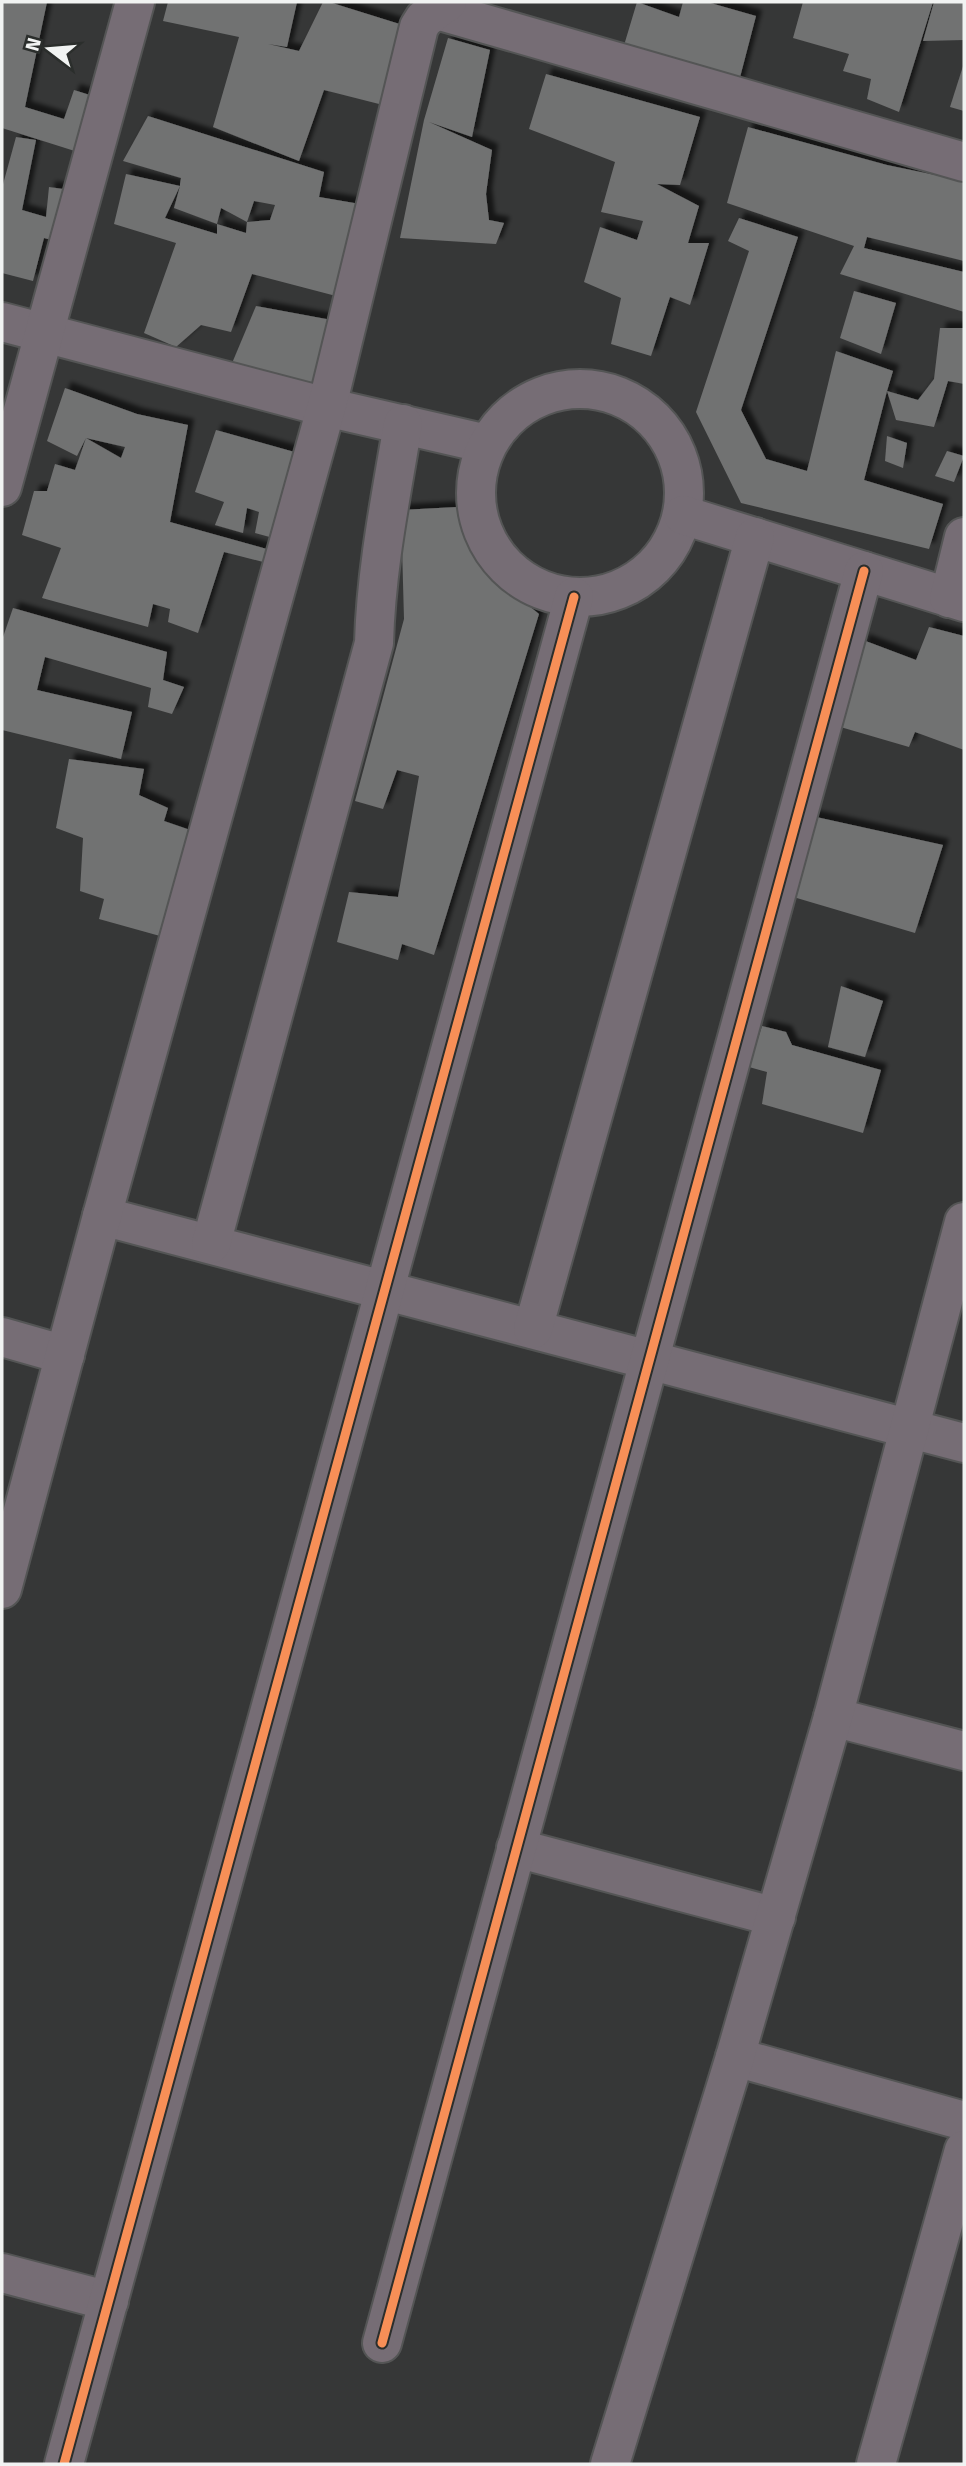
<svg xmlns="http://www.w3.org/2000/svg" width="966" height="2466" font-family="'Fira Sans',sans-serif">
  <defs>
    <filter id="shadow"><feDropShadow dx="6" dy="-6" stdDeviation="2" flood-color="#0009"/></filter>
  </defs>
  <rect width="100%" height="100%" fill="#363737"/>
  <g fill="#717272" fill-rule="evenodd" filter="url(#shadow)">
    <path d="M2,2H47L25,107L64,119L74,90L96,97L81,153L2,128Z"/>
    <path d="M168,2H297L287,47L268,44L299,51L323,2H329L406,26L383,105L324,90L299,161L213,127L239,37L163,21Z"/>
    <path d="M637,2L679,17L683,2H707L756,16L738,85L619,62Z"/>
    <path d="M803,2H933L899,112L867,99L871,79L843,71L849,54L793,38Z"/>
    <path d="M934,2H964V40L923,41Z"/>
    <path d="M448,38L490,50L472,137L429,122L492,150L486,194L489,220L504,223L496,244L400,238L424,120Z"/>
    <path d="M964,63V111L950,107Z"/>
    <path d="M546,74L700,117L680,185L657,184L699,206L688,243H709L690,305L670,297L651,356L611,344L621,298L584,282L600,227L637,240L643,221L601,212L615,162L529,129Z"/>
    <path d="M148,116L324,172L319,197L360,204L336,296L252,274L231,332L201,325L176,347L144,333L176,243L114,224L126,174L180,186L165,218L217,234V224L246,233L247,222L270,220L275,205L254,201L247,222L221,208L217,224L174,208L180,186V184L181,178L123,161Z"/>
    <path d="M748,127L887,165L964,181V261L867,237L864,248L964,272V312L840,274L854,246L727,203Z"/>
    <path d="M16,137L36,140L22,210L46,217L49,187L70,190L59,242L44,238L33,281L2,273V188Z"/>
    <path d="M739,218L798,237L741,410L766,459L807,471L836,351L893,371L887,391L918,400L934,379L940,328H964V384L948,381L934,427L896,420L887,391L864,480L943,504L929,549L741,503L696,412L749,251L728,241Z"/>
    <path d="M854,291L896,303L881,354L840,338Z"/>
    <path d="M256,306L337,321L330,394L230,368Z"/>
    <path d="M65,388L137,414L188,425L170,522L274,551L271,564L224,552L198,633L168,622L170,609L153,604L148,627L42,598L61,548L22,535L34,491H47L55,464L75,470L86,438L77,456L47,441ZM86,438L125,447L121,458Z"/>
    <path d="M216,430L298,453L277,539L255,533L259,512L247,508L243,533L215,525L224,502L195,492Z"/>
    <path d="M887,436L907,443L903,468L885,461Z"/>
    <path d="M947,451L964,456L954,482L935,476Z"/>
    <path d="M457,507L466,540L486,571L539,614L434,955L402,944L398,960L337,942L349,892L398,897L419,776L397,770L383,809L355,801L404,619L401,510Z"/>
    <path d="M13,608L167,652L163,680L184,687L172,714L148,707L151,688L45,657L37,690L132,712L121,759L2,730V640Z"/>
    <path d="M929,627L964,636V750L915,732L909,747L837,726L863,640L916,660Z"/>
    <path d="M69,759L144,769L139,795L168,808L164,821L196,832L160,936L99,919L104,899L80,891L83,838L56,828Z"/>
    <path d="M798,813L943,845L915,933L790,896Z"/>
    <path d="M841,986L883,1001L865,1057L828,1047Z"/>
    <path d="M762,1026L786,1032L792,1045L881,1070L863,1133L762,1104L767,1072L749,1067Z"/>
  </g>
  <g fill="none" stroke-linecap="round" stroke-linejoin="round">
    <g stroke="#545555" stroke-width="42">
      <g id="minor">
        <path d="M437,10L964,162"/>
        <path d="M2,322L326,407L487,444"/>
        <circle cx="580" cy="493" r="104"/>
        <path d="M2,487L135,2"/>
        <path d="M683,515L964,602"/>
        <path d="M949,598L964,537"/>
        <path d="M102,1216L964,1443"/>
        <path d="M211,1244L374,643C376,569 391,496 403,424"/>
        <path d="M533,1329L755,537"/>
        <path d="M2,1337L65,1355"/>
        <path d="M2,1589L102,1216L330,394L419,27L424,19L447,2"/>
        <path d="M833,1717L964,1751"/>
        <path d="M516,1848L776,1917"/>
        <path d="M735,2057L964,2121"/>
        <path d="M2,2273L109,2301"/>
        <path d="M382,2343L864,571"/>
        <path d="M64,2464L574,597"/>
        <path d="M610,2464L735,2057L833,1717L964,1222"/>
        <path d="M876,2464L964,2150"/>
      </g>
    </g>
    <use href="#minor" stroke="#766d75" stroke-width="38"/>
    <g stroke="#2b2e2c" stroke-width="13">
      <g id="cycleway">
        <path d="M382,2343L864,571"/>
        <path d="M64,2464L574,597"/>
      </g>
    </g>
    <use href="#cycleway" stroke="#f78f57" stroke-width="9"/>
  </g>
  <rect width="966" height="2466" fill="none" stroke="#f1f3f2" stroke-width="7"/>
  <g transform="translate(49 49) rotate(286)" stroke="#2b2e2c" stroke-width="5" paint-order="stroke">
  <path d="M0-5L12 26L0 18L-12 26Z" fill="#f1f3f2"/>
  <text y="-10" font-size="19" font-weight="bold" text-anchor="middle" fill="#f1f3f2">N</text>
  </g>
</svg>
